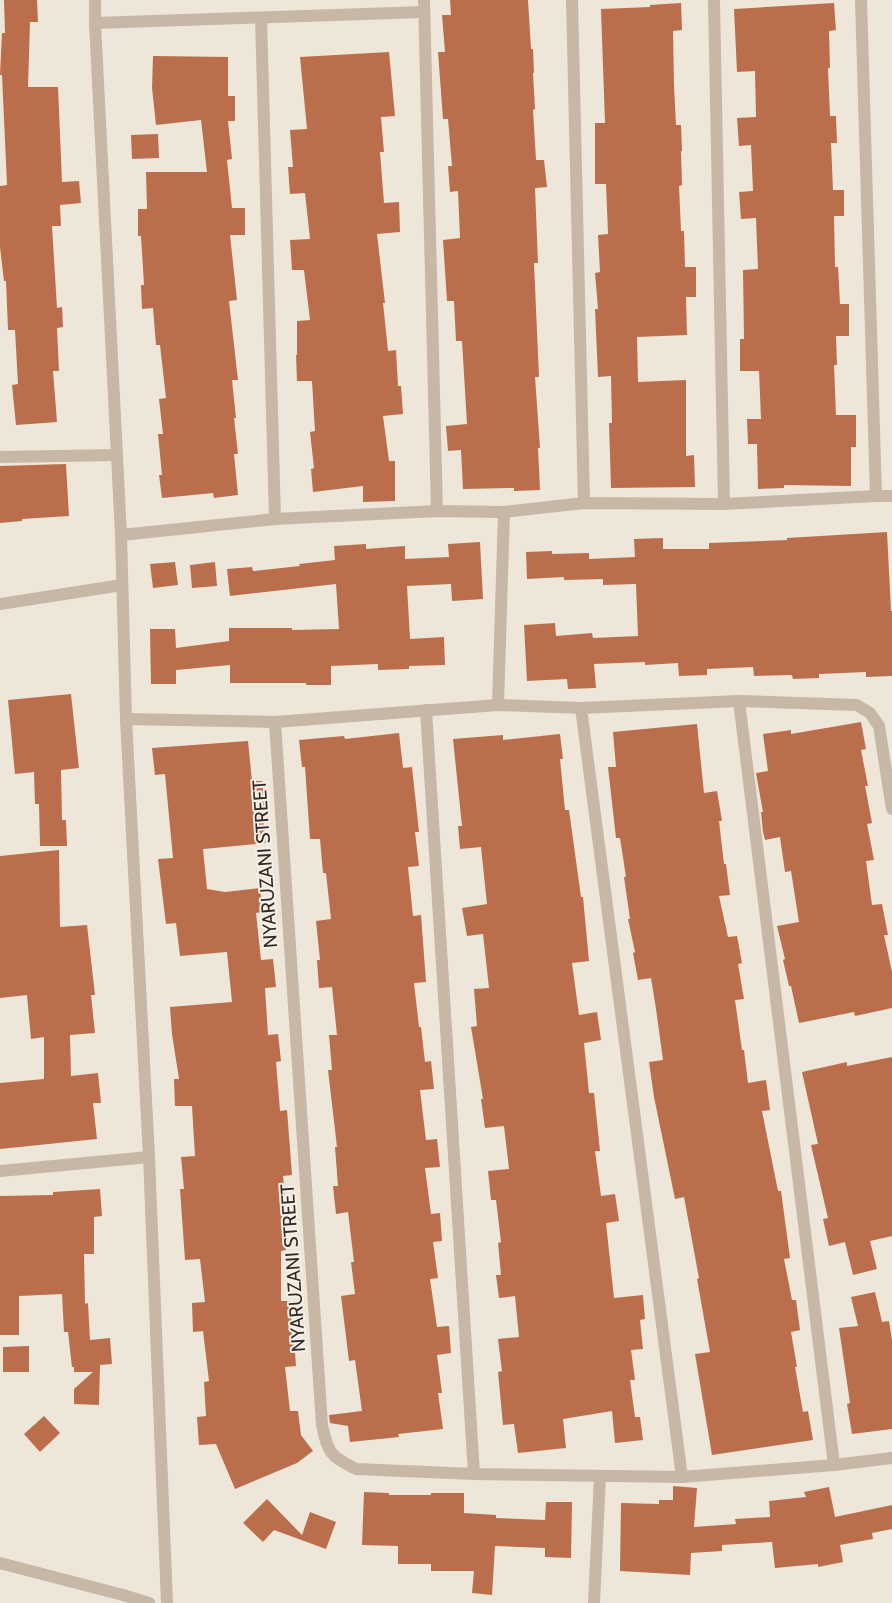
<svg xmlns="http://www.w3.org/2000/svg" width="892" height="1603" font-family="Cabin,sans-serif">
  <rect width="100%" height="100%" fill="#efe6da"/>
  <g fill="#bb6e4b">
    <path d="M4,0H37L38,22H30L28,87H58L62,182L79,181L81,203L60,205L61,226H52L57,308L62,307L63,327L57,328L59,371H53L57,422L16,425L12,385L18,384L15,330H8L6,281H4L0,247V186L7,185L2,75H0L2,33H5Z"/>
    <path d="M450,0H528L531,49H533L534,73H533L535,109L533,110L536,160H544L547,187L535,188L538,263H534L539,377H535L540,448H538L540,490L514,491V488L463,489L461,450L448,451L446,426L467,424L462,341H456L454,301H447L443,240L460,238L458,191L450,192L448,166H452L448,119H443L438,52H445L442,15H451Z"/>
    <path d="M681,3L682,30L673,31L674,85L676,125H681L682,151H681L682,185L679,186L681,231H684L685,267H696V297H686L687,335L637,337L638,382L686,380V456L694,455L695,487L611,488L609,423H612L611,376L598,377L595,309H598L595,273L600,272L598,235L608,234L606,184H595V123H605L601,9L650,7V5Z"/>
    <path d="M834,3L836,30L829,31L830,68H828L830,116H836L837,143H831L833,190H844V216H834L835,267H838L840,304H849V336H836L837,365H834L836,415H856V447H851V486L784,485V488L758,489L757,444H748L747,419H761L759,371H740V339H744L743,270L758,269L756,218L741,219L739,192L753,191L751,145L739,146L737,118L756,117L755,71L737,72L734,9Z"/>
    <path d="M389,52L395,116L381,117L384,152H380L384,203L399,202L400,232L377,234L385,303H383L388,351L396,350L398,386H401L403,414L383,416L389,461H395V501L363,502V486L313,492L311,469L314,468L310,432L315,431L312,381H297L296,355H297V321L310,320L304,270H292L290,240L310,239L305,193L290,194L288,167H293L290,130L307,129L300,57Z"/>
    <path d="M153,56L228,57V96H235V121H228L232,159L227,160L232,208H245V235H230L237,300L229,301L238,380H232L236,418H234L238,454H234L238,495L214,498L213,493L162,498L159,475H162L158,434H163L159,399L166,398L160,345H156L153,308L142,309L141,285H144L141,236H138V209H147L146,172H207L201,120L156,125L152,88Z"/>
    <path d="M158,134L159,158L132,159L131,135Z"/>
    <path d="M66,464L69,516L22,519V521L0,523V466Z"/>
    <path d="M887,532L891,611H892V676L866,677V672L819,674V678L793,679L792,675L754,676L753,667L707,669V675L679,676L678,663L645,665V662L594,664L596,688L568,689L567,679L527,681L524,625L555,623L556,636L592,633L593,638L638,636L636,584L603,585V579L564,580V577L527,579L526,552L552,551V554L589,553V559L635,557L634,539L663,538V549H709V543L787,540V538Z"/>
    <path d="M480,542L483,599L452,601L451,584L407,586L410,639L444,637L445,665L409,666V669L378,670V664L331,666V685H306V683H230V665L176,670V684H151L150,629H175L176,648L229,641V628H292V630L339,629L336,584L230,596L227,569L252,567L253,571L300,566L299,564L335,560L334,546L366,544V549L405,546V559L449,557L448,544Z"/>
    <path d="M175,562L178,585L153,588L150,564Z"/>
    <path d="M215,562L217,586L192,588L190,565Z"/>
    <path d="M71,694L79,768L61,770L62,820H66L67,846H40L39,804H35L34,772L15,774L8,700Z"/>
    <path d="M861,722L866,749L861,750L868,786H865L872,823L867,824L874,860L866,861L872,905L882,904L888,935H884L892,972V1008L855,1016L854,1012L799,1023L791,986H789L783,960L785,959L777,926L799,922L791,871L785,872L780,837L765,840L763,832L761,812H763L756,773L768,771L763,734L791,730V734Z"/>
    <path d="M697,724L704,793L717,791L722,821H719L724,864H726L730,895L719,896L728,937L737,936L742,963L738,964L744,999L735,1000L742,1050H744L748,1083L766,1080L770,1110L762,1111L778,1191H781L790,1258L784,1259L792,1300H796L800,1330L791,1332L797,1367H795L803,1412L808,1411L813,1440L712,1455L695,1354L710,1352L697,1279L699,1278L684,1197L675,1199L654,1097L649,1062L663,1060L656,1009L651,978L638,980L633,953L635,952L628,919H630L624,877H626L620,838H616L608,767H616L613,732Z"/>
    <path d="M399,733L403,768L412,767L419,832H415L419,866L408,867L413,916L421,915L426,982L414,983L419,1027H421L425,1062L431,1061L434,1089L420,1090L426,1140L437,1139L440,1167L425,1168L431,1214L440,1213L442,1241L433,1242L438,1278L430,1279L437,1327L449,1326L451,1353L437,1355L442,1393H438L443,1429L398,1434L399,1437L350,1442L348,1426L330,1423L329,1415L362,1411L355,1360L349,1361L341,1296L355,1294L351,1262H354L348,1212L336,1214L333,1186H338L335,1147H337L328,1070H332L329,1035H337L332,987L319,988L317,960H320L316,921L331,919L326,873H323L320,839H310L305,767H302L299,740L344,736L345,739Z"/>
    <path d="M560,734L563,759H560L565,810H569L581,897H583L589,961L572,963L579,1015L597,1012L601,1040L584,1043L589,1093H594L600,1151H595L601,1196L615,1194L619,1221L606,1223L614,1298L643,1295L645,1319L640,1320L643,1349L631,1350L635,1380H630L635,1417H640L643,1440L615,1443L612,1411L563,1419L566,1448L518,1453L514,1424L503,1425L498,1372L502,1371L498,1339L519,1337L515,1296L499,1298L496,1275H501L498,1243L501,1242L496,1200H491L488,1171L509,1169L504,1126L485,1128L481,1099H483L471,1027L477,1026L474,989L489,988L483,934L467,936L462,908L487,904L481,847L460,849L458,826H462L453,739L503,735V740Z"/>
    <path d="M248,741L252,781H262L265,808H262L266,843L203,849L207,889L225,892L260,888L263,912L256,913L261,960L273,959L276,987L265,988L268,1035L278,1034L281,1061L276,1062L280,1111L287,1110L292,1175L283,1176L287,1217H283L286,1250L281,1251V1301H291L292,1338H294L296,1366L285,1367L290,1411H298L301,1435L313,1451L297,1463L235,1489L216,1444L199,1445L197,1417L206,1416L204,1382L209,1381L203,1331L193,1332L192,1303L205,1302L200,1259L185,1260L180,1189H184L181,1157L195,1156L192,1106H175L174,1079H179L172,1034L170,1007L232,1002L227,952L180,956L176,923L166,924L158,859L173,858L165,774L155,775L152,748Z"/>
    <path d="M59,850L60,927L87,925L95,995H91L95,1033L70,1035L71,1076L98,1073L101,1103H93L97,1139L0,1149V1083L44,1079V1037L31,1039L27,995L0,998V856Z"/>
    <path d="M892,1057V1236L870,1241L877,1269L853,1275L845,1242L829,1246L823,1219L828,1218L811,1145L818,1144L802,1072L847,1062V1066Z"/>
    <path d="M100,1189L102,1216L94,1217V1254H84L85,1304L88,1303L90,1340L110,1338L112,1364L100,1365L99,1405L74,1404V1389L93,1372H74V1367H72L68,1332H64L62,1294L19,1296V1335H0V1196L53,1195V1192Z"/>
    <path d="M875,1292L882,1322L889,1321L892,1340V1429L852,1434L847,1404L850,1403L839,1328L858,1326L851,1297Z"/>
    <path d="M29,1346V1372H3V1347Z"/>
    <path d="M44,1416L60,1433L40,1452L24,1434Z"/>
    <path d="M673,1486L697,1488L694,1527L736,1524L735,1519L770,1517L769,1501L806,1497L804,1492L829,1487L835,1517L892,1505V1529L872,1533L873,1539L840,1545L843,1562L818,1567V1564L775,1568L772,1542L722,1545V1551L691,1553L690,1575L620,1571L621,1503L659,1504V1500H673Z"/>
    <path d="M364,1492L389,1493V1495H431V1493H464V1513L496,1515V1518L545,1520L546,1502H572L571,1558L545,1557V1548L495,1546L492,1595L472,1593L474,1571H431V1564H398V1546L362,1545Z"/>
    <path d="M267,1499L302,1535L310,1512L336,1522L326,1549L274,1530L263,1542L243,1523Z"/>
  </g>
  <g fill="none" stroke-linecap="round" stroke-linejoin="round">
    <g stroke="#c6b7a7" stroke-width="12">
      <path d="M95,0V23L121,535L126,719L149,1157L167,1603"/>
      <path d="M424,0L437,511"/>
      <path d="M572,0L584,503"/>
      <path d="M714,0L724,504"/>
      <path d="M861,0L876,496"/>
      <path d="M261,18L275,519"/>
      <path d="M95,23L424,12"/>
      <path d="M0,457L117,455"/>
      <path d="M121,535L275,519L437,511L504,512L584,503L724,504L876,496H892"/>
      <path d="M0,604L122,585"/>
      <path d="M739,701L834,1465"/>
      <path d="M498,705L504,512"/>
      <path d="M581,708L682,1477"/>
      <path d="M426,710L474,1474"/>
      <path d="M126,719L275,722L498,705L581,708L739,701L857,705L870,713L879,726L892,809"/>
      <path d="M275,722L322,1425C328,1453 330,1456 356,1469L474,1474L682,1477L834,1465L892,1458"/>
      <path d="M0,1171L149,1157"/>
      <path d="M594,1603L600,1476"/>
    </g>
    <path stroke="#c6b7a7" stroke-width="12" d="M0,1563L123,1595L149,1603"/>
  </g>
  <g text-anchor="middle" dominant-baseline="central" stroke-width="4" stroke-linejoin="round" paint-order="stroke">
    <g font-size="19" fill="#332b27" stroke="#f7f0e6">
      <text transform="translate(265 864) rotate(-94)">NYARUZANI STREET</text>
      <text transform="translate(293 1268) rotate(-94)">NYARUZANI STREET</text>
    </g>
  </g>
</svg>
